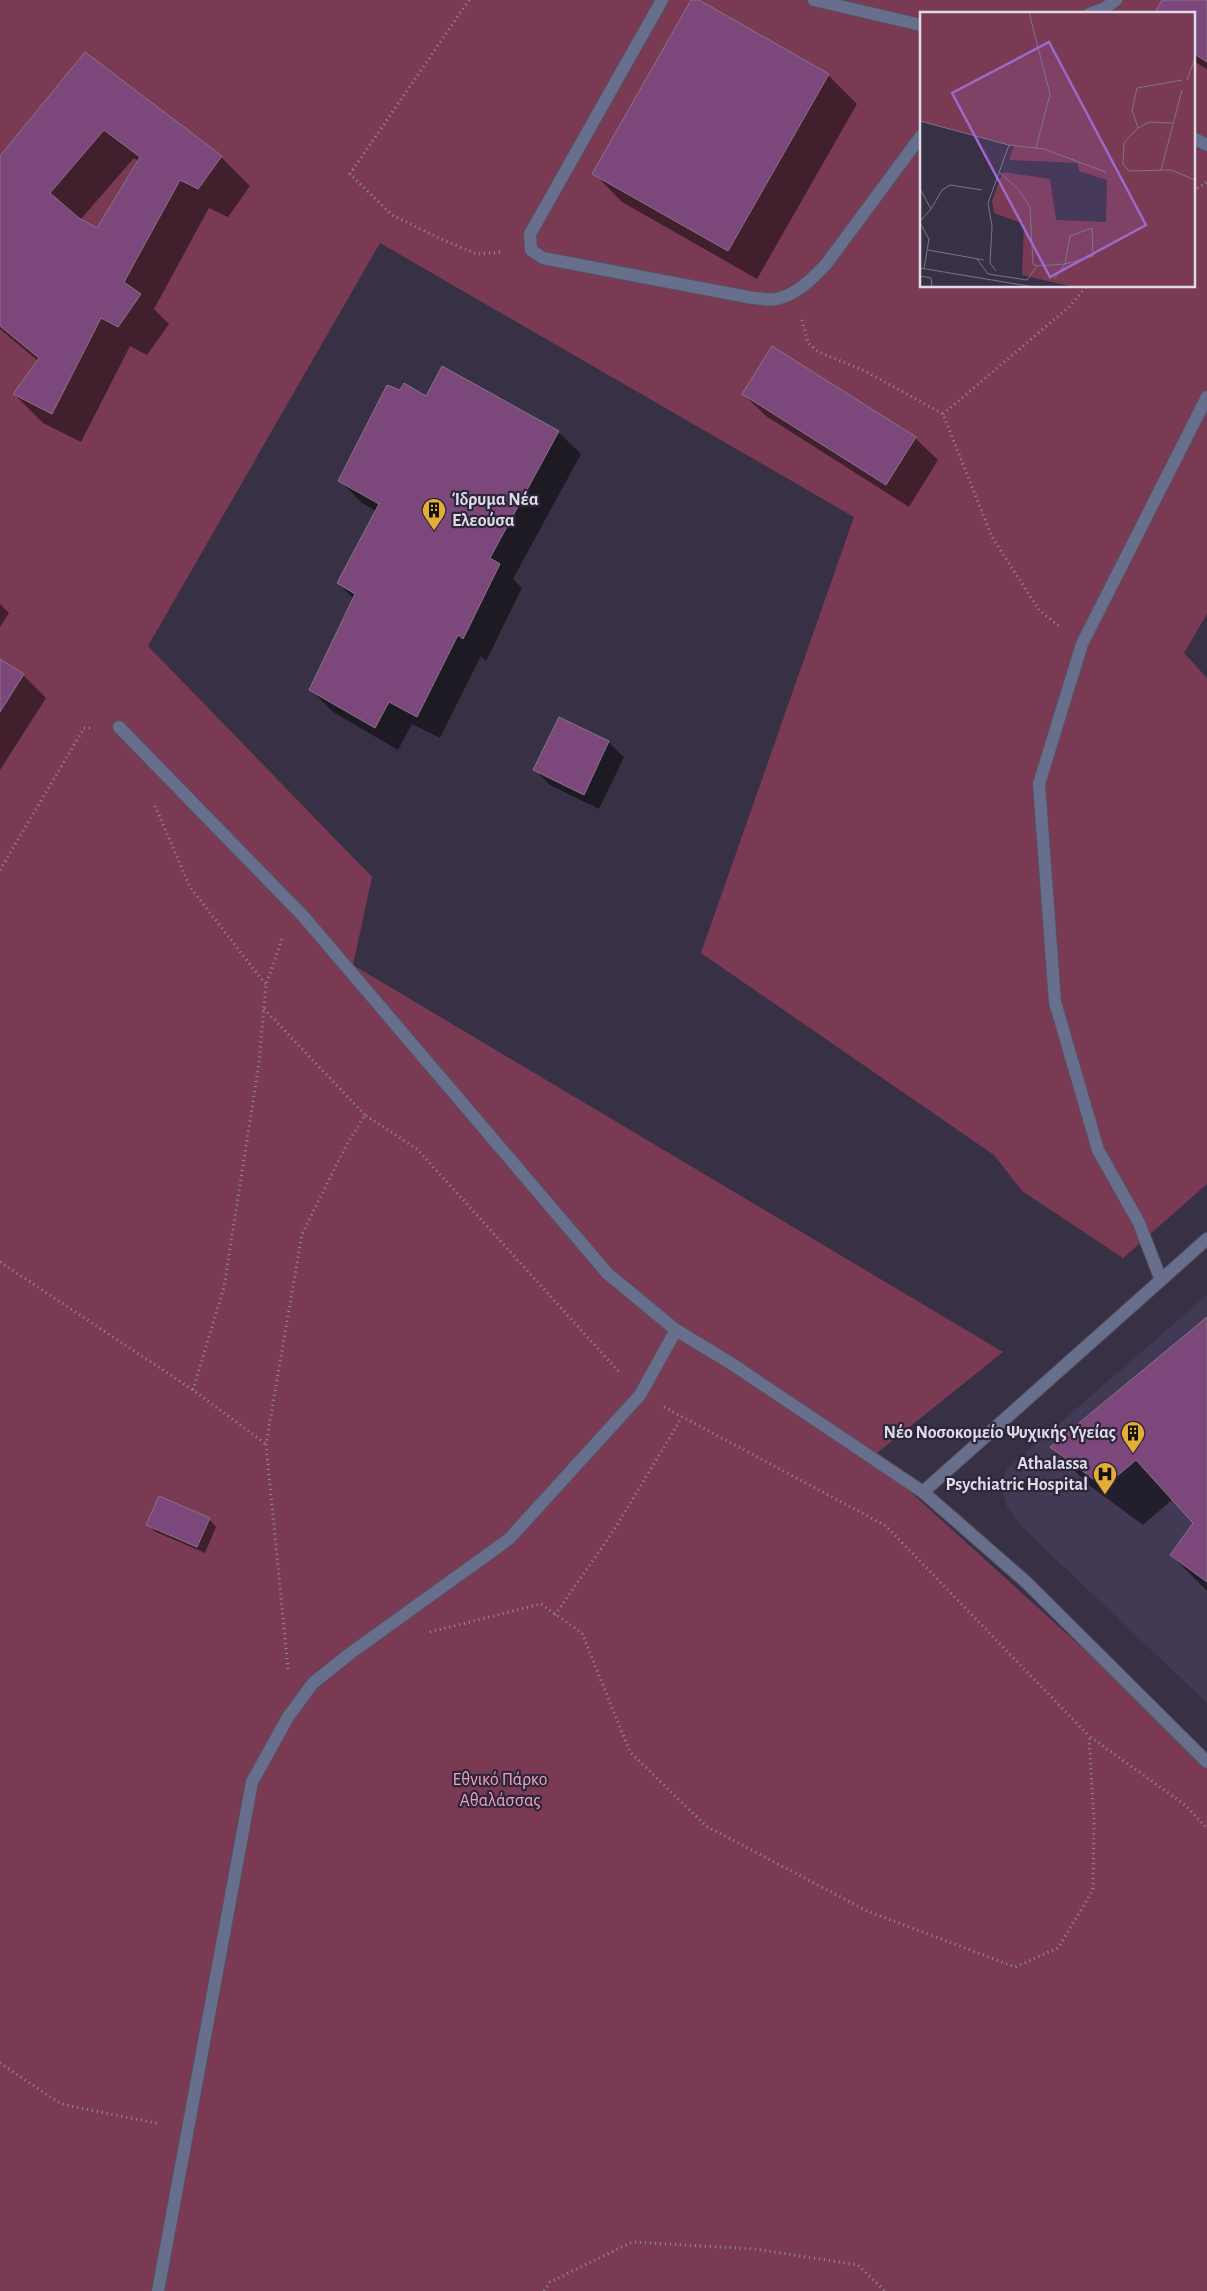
<svg xmlns="http://www.w3.org/2000/svg" width="1207" height="2291" font-family="'Alegreya Sans',sans-serif">
  <rect width="100%" height="100%" fill="#383145"/>
  <path fill="#423954" d="M1207,1295V1703L1022,1527L1007,1507L1000,1483L1008,1468Z"/>
  <path fill="#7b3a54" fill-rule="evenodd" d="M0,0H1207V614L1184,653L1207,678V1184L1123,1258L1022,1191L994,1155L701,953L854,517L380,243L148,646L372,877L353,965L1003,1352L872,1457L1207,1761V2291H0ZM921,14H1193V286H921Z"/>
  <g fill="#0007" fill-rule="evenodd">
    <path d="M692,0H697L828,75L857,104L757,279L622,202L594,173Z"/>
    <path d="M1164,0H1207V69L1193,61V14Z"/>
    <path d="M85,54L221,157L250,186L228,217L209,208L154,309L169,324L147,355L130,346L81,442L43,423L14,394L38,361L0,329V158ZM134,158L139,162L98,229L80,220Z"/>
    <path d="M743,394L915,438L938,460L909,507L766,416Z"/>
    <path d="M427,398L558,432L581,454L513,579L522,588L486,661L481,656L440,738L412,724L398,750L333,712L310,689L354,599L338,583L376,511L362,503L340,481Z"/>
    <path d="M0,604L9,613L0,627Z"/>
    <path d="M0,661L23,675L46,698L0,770Z"/>
    <path d="M608,742L624,757L599,809L550,785L535,770Z"/>
    <path d="M1207,1318V1591L1171,1555L1195,1523L1173,1499L1143,1525L1090,1486L1052,1448Z"/>
    <path d="M209,1519L216,1527L205,1553L156,1532L148,1525Z"/>
  </g>
  <g fill="#7c477a" stroke="#887487" fill-rule="evenodd">
    <path d="M691,0H699L829,74L728,251L592,174Z"/>
    <path d="M1162,0H1207V62L1193,53V14H1154Z"/>
    <path d="M85,52L222,156L198,189L180,180L124,282L141,294L118,327L101,318L52,414L13,394L39,358L0,326V156ZM104,130L140,157L97,228L79,218L50,193Z"/>
    <path d="M772,346L916,437L886,485L742,394Z"/>
    <path d="M442,366L559,431L490,558L500,564L463,639L458,635L417,717L389,702L375,728L309,690L355,594L337,583L379,504L338,481L387,385L400,390L404,383L426,396Z"/>
    <path d="M0,659L24,674L0,712Z"/>
    <path d="M559,717L609,741L584,795L533,770Z"/>
    <path d="M1207,1317V1582L1170,1555L1193,1523L1136,1460L1104,1487L1050,1447Z"/>
    <path d="M159,1496L210,1518L197,1547L146,1525Z"/>
  </g>
  <g fill="none" stroke-linecap="round" stroke-linejoin="round">
    <g stroke="#565062" stroke-width="14">
      <g id="minor">
        <path d="M662,0L530,234L531,250L543,258L753,298C760,298 769,301 776,299C797,295 813,278 827,263L921,136"/>
        <path d="M814,0L921,25"/>
        <path d="M1089,14L1105,8L1116,0"/>
        <path d="M1193,138L1207,145"/>
        <path d="M119,727L304,917L607,1273L676,1330L732,1364L923,1492L1026,1582L1207,1762"/>
        <path d="M1161,1280L1139,1223L1098,1150L1055,1002L1039,784L1082,644L1207,397"/>
        <path d="M923,1492L1207,1239"/>
        <path d="M158,2291L252,1782L288,1717L313,1683L352,1652L509,1539L640,1395L676,1330"/>
      </g>
    </g>
    <g stroke="#918c9c" stroke-width="3" stroke-dasharray="1 4" stroke-linecap="butt">
      <path d="M469,0L350,174L392,215L443,240L477,254L503,252"/>
      <path d="M1193,191L1207,182"/>
      <path d="M802,320L808,343L819,352L865,371L943,414L992,537L1039,610L1060,627"/>
      <path d="M943,414L1069,307L1087,286"/>
      <path d="M155,806L190,887L266,985"/>
      <path d="M0,870L84,728H93"/>
      <path d="M264,1009L365,1115"/>
      <path d="M0,1262L193,1390L266,1444"/>
      <path d="M193,1390L224,1287L259,1063L266,985L283,936"/>
      <path d="M664,1407L886,1526L1089,1736"/>
      <path d="M555,1615L614,1530L682,1417"/>
      <path d="M430,1632L541,1604L582,1633L630,1752L706,1826L867,1911L1015,1967L1058,1948L1093,1890L1094,1822L1089,1736L1185,1805L1207,1828"/>
      <path d="M288,1669L266,1444L302,1234L347,1144L365,1115L417,1149L620,1373"/>
      <path d="M0,2063L61,2104L160,2124"/>
      <path d="M544,2291L550,2282L632,2242L755,2249L858,2265L885,2291"/>
    </g>
    <use href="#minor" stroke="#676f8c" stroke-width="12"/>
  </g>
  <defs>
    <g id="building-pin" transform="scale(1.25)"><path d="M0 17L-7.5 6A9.5 9.5 0 1 1 7.5 6Z" fill="#e6ad36" stroke="#2e273b"/><path d="M-4-6H4V6H1V3H-1V6H-4ZM-2.5-4.3h1.7v1.8h-1.7ZM.8-4.3h1.7v1.8H.8ZM-2.5-1h1.7V.8h-1.7ZM.8-1h1.7V.8H.8Z" fill="#111"/></g>
    <g id="hospital-pin" transform="scale(1.25)"><path d="M0 17L-7.5 6A9.5 9.5 0 1 1 7.5 6Z" fill="#e6ad36" stroke="#2e273b"/><path d="M-5-5h3v3.5h4V-5h3V5h-3V1.5h-4V5h-3Z" fill="#111"/></g>
  </defs>
  <g fill-rule="evenodd">
    <use href="#building-pin" x="434" y="510"/>
    <use href="#building-pin" x="1133" y="1433"/>
    <use href="#hospital-pin" x="1105" y="1474"/>
  </g>
  <g text-anchor="middle" dominant-baseline="central" stroke-width="4.5" stroke-linejoin="round" paint-order="stroke">
    <g font-size="18" font-weight="bold" fill="#dfdbe8" stroke="#2e273b" text-anchor="end">
      <text x="452" y="500" text-anchor="start">Ίδρυμα Νέα<tspan x="452" dy="21">Ελεούσα</tspan></text>
      <text x="1116" y="1433">Νέο Νοσοκομείο Ψυχικής Υγείας</text>
      <text x="1088" y="1464">Athalassa<tspan x="1088" dy="21">Psychiatric Hospital</tspan></text>
    </g>
    <g font-size="18" fill="#f6a1c0" stroke="#2e273b">
      <text x="500" y="1780">Εθνικό Πάρκο<tspan x="500" dy="21">Αθαλάσσας</tspan></text>
    </g>
  </g>
  <g transform="translate(920 12)">
    <rect width="275" height="275" fill="#383145"/>
    <path d="M0,0H275V275H154L102,263L104,212L74,201L72,189L83,160L130,167L136,208L186,210L187,168L159,159L157,151L89,148L94,134L0,109Z" fill="#7b3a54"/>
    <path fill="none" stroke="#7b7586" stroke-width="1" d="M109,0L130,82L116,136M267,68L275,46M0,109L89,133L124,137L186,160M252,111L229,110L218,116L204,131L203,152L209,159L251,158L275,168M218,116L212,98L217,76L262,68M241,158L262,78M0,177L11,197L0,209M11,197L22,178L30,173L62,178M0,211L9,227L4,257M172,216L173,244L145,252L150,224ZM8,238L64,248M57,247L68,262L107,268L117,254L113,252L110,195L99,178L79,160M117,254L145,252M0,256L114,275M76,259L70,251L72,214L68,191L89,133M0,264L11,266L12,275M134,267L145,252"/>
    <path fill="#9e69cd" fill-opacity="0.15" stroke="#9e69cd" stroke-width="2.5" d="M129,30L226,213L130,265L32,81Z"/>
    <rect width="275" height="275" fill="none" stroke="#dfdbe8" stroke-width="2.5"/>
  </g>
</svg>
